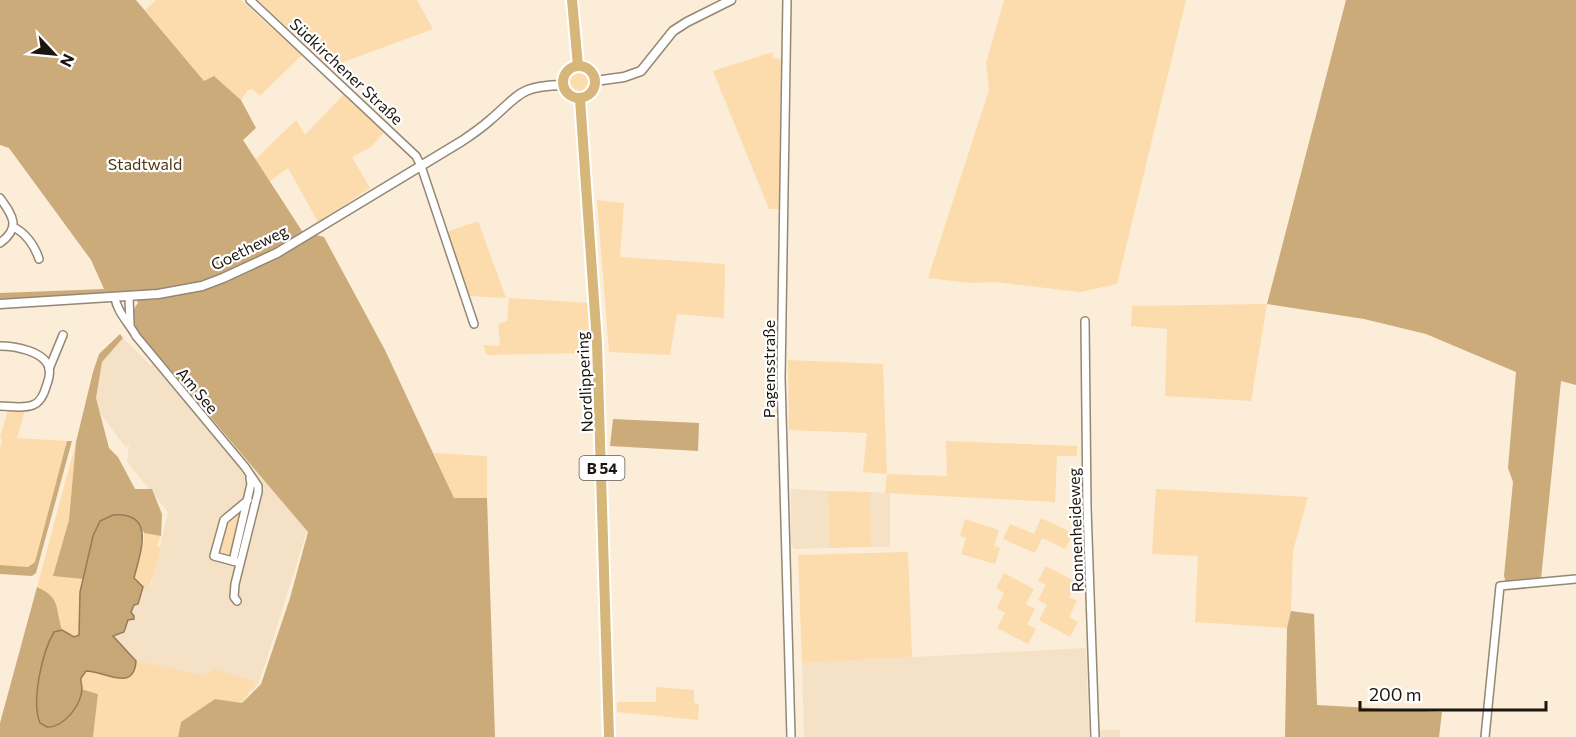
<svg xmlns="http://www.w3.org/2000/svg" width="1576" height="737" font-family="Commissioner,sans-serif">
  <rect width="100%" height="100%" fill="#fcedd9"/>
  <g fill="#f4e1c6">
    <path d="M123,338L151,366L153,363L231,458L236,445L307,531L259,683L253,691L136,661L113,636L125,632L134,605L138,604L143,587L151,585L168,512L127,462L129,444L126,448L100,413L96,398L102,362Z"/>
    <path d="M791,489L828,491L829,548L794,549L791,544Z"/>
    <path d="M870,492L890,493V547H871Z"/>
    <path d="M1086,648L1089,737H804L802,663Z"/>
    <path d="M1098,730H1120V737H1099Z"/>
  </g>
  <g fill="#fcdbac">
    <path d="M156,0H241L302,55L260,96L252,89L248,90L241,100L215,77L204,81L145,10Z"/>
    <path d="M258,0H417L433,29L330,67Z"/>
    <path d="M1004,0H1186L1117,284L1080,292L995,282L971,283L928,278L989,90L986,63Z"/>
    <path d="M773,52L772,58L781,59L779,209H769L713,71Z"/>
    <circle cx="579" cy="82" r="12"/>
    <path d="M345,93L385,131L371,147L352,157L370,188L318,222L288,168L269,182L255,160L296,120L305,135Z"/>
    <path d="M597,200L624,203L620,257L725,264L724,318L677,314L670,355L609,352Z"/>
    <path d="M478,221L506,298L468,296L447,232Z"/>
    <path d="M509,298L589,303L591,353L487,355L483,345L498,346L500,344L498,324L507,321Z"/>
    <path d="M1267,304L1251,401L1165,396L1167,329L1131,326L1132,306Z"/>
    <path d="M788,360L883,364L887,474L947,476L946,441L1077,446V456H1057L1055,502L885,493L887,474L863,472L867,433L789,430Z"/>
    <path d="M8,409L25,410L17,438L67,441L35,562L28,567L0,565V449L2,440L0,438Z"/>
    <path d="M76,442L69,520L54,575L83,579C79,596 83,623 78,636H71L62,630C55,607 61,598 37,587Z"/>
    <path d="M434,453L487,456V498H454Z"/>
    <path d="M1156,489L1308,497L1293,551L1291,611L1287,628L1195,622L1198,556L1152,554Z"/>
    <path d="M828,491L870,492L871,547L829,548Z"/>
    <path d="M240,511L242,514L231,553L222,555L221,550L229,521Z"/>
    <path d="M1041,518L1073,533L1065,549L1042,538L1035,553L1003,539L1010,524L1034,534Z"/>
    <path d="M965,519L999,530L994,546L1000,548L995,564L961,554L966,538L960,536Z"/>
    <path d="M144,533L161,536L157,545L161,548L150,585L143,587L134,578L144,540Z"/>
    <path d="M908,552L912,657L802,663L798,555Z"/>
    <path d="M1046,566L1076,582L1069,597L1077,601L1069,617L1078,622L1070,637L1039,620L1047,605L1038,600L1046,585L1038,581Z"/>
    <path d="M1004,573L1034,589L1026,604L1035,609L1027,624L1036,629L1028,644L997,628L1005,613L997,608L1004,593L996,588Z"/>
    <path d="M136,661L206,676L208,672H212L214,666L217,670L256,682L242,703L215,699L181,722L178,737H93L98,694L81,689V678L86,671L89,670L119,679L134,672Z"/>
    <path d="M656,687L694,690V703L699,704L698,720L617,712V702H656Z"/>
  </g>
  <g fill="#ccab7b">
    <path d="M0,0H136L204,81L214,76L241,100L256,128L243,140L302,231L324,237L385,350L454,498H487L495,737H178L181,722L215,699L242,703L261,684L290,598L308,532L144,339C136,328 127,316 138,303L133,293L0,299V293L104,289L91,260L9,148L0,145Z"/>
    <path d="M1346,0H1576V385L1561,381L1541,579L1506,583L1504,576L1513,482L1508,468L1516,372L1426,334L1364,319L1267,304Z"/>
    <path d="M120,334L123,338L102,362L96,398L109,448L118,457L135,489H152L162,514L161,536L144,533C140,523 130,517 120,515L93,536L83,579L53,576L69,520L76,442L93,372L99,354Z"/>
    <path d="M613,419L699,423L698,451L610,446Z"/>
    <path d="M67,441H72L36,573L32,576L0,574V565L28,567L35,562Z"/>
    <path d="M37,587C61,598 55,607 62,630H60L46,651L36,705L38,718L66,719L72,711L81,689L98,694L93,737H0V723Z"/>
    <path d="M1291,611L1314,614L1317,705L1442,712L1439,737H1285L1287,628Z"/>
  </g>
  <path fill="#c8a777" stroke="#947c58" stroke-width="1.5" d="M113,515C157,512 140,553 134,578L143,587L138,604L134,605L131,612L134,616V619L128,620L124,632L113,636L136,661C134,693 105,671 86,671L81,678C80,681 82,684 82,688C82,704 64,728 47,727L40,723C31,702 42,652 54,632L62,630L74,637L79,635L80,592L93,536L100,521Z"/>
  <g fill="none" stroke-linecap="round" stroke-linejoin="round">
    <g stroke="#948774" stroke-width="10">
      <g id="minor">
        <path d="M250,0L416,156L421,166L474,324"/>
        <path d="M787,0L781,378L791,737"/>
        <path d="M0,198C12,215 22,227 0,243"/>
        <path d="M13,227C25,232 35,246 39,259"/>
        <path d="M129,297L130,324"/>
        <path d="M115,298C117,312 129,323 136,336L245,467L258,486V492L235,584L234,597L237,601"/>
        <path d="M1085,321L1087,508L1095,737"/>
        <path d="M0,346C14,346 45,351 49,368C51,375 48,381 46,387C44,394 41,402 33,405C23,409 10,406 0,406"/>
        <path d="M49,369L63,335"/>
        <path d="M233,561L251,484L250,478"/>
        <path d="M240,563L214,556L224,520L248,500"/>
        <path d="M1485,737L1500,586L1576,579"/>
      </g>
    </g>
    <g stroke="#948774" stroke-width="11">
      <g id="tertiary">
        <path d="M595,81L624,77L641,71L673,31L687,22L731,0"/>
        <path d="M0,304L158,294L202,286L223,278L277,253L462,141C471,135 481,128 489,121C520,95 518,86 563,85"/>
      </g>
    </g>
    <g stroke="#fff" stroke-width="14">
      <g id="primary">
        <path d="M572,0L578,66"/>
        <circle cx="579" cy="82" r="16"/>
        <path d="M580,99L597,343L609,737"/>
      </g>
    </g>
    <use href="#minor" stroke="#fff" stroke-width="7"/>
    <use href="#tertiary" stroke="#fff" stroke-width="8"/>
    <use href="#primary" stroke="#d7b67a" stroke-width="10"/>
  </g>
  <g text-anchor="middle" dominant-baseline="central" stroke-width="4.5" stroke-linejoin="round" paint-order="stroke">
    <rect fill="#fff" stroke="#5f5c57" stroke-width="1.5" x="579.5" y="456" width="45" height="24" rx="4.5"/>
    <g font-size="15" font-weight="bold" fill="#1b160f">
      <text x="602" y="468">B 54</text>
    </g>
    <g font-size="16" fill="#1b160f" stroke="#fff">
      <text transform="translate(347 71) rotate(43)">Südkirchener Straße</text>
      <text transform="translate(249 247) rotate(-26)">Goetheweg</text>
      <text transform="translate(768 369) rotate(-90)">Pagensstraße</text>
      <text transform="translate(584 382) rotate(-93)">Nordlippering</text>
      <text transform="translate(198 390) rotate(50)">Am See</text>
      <text transform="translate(1075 530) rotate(-92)">Ronnenheideweg</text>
    </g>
    <g font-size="16" fill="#4c350e" stroke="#fff">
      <text x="145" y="163">Stadtwald</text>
    </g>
  </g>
  <g transform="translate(54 54) rotate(116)" stroke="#ffffff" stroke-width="4.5" paint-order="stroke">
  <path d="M0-4.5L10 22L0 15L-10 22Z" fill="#1b160f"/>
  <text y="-9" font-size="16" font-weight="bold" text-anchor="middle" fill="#1b160f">N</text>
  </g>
  <path d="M1360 701v9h186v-9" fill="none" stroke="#1b160f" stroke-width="3"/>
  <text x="1369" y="701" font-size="18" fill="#1b160f" stroke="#ffffff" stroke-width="4.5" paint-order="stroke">200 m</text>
</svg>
